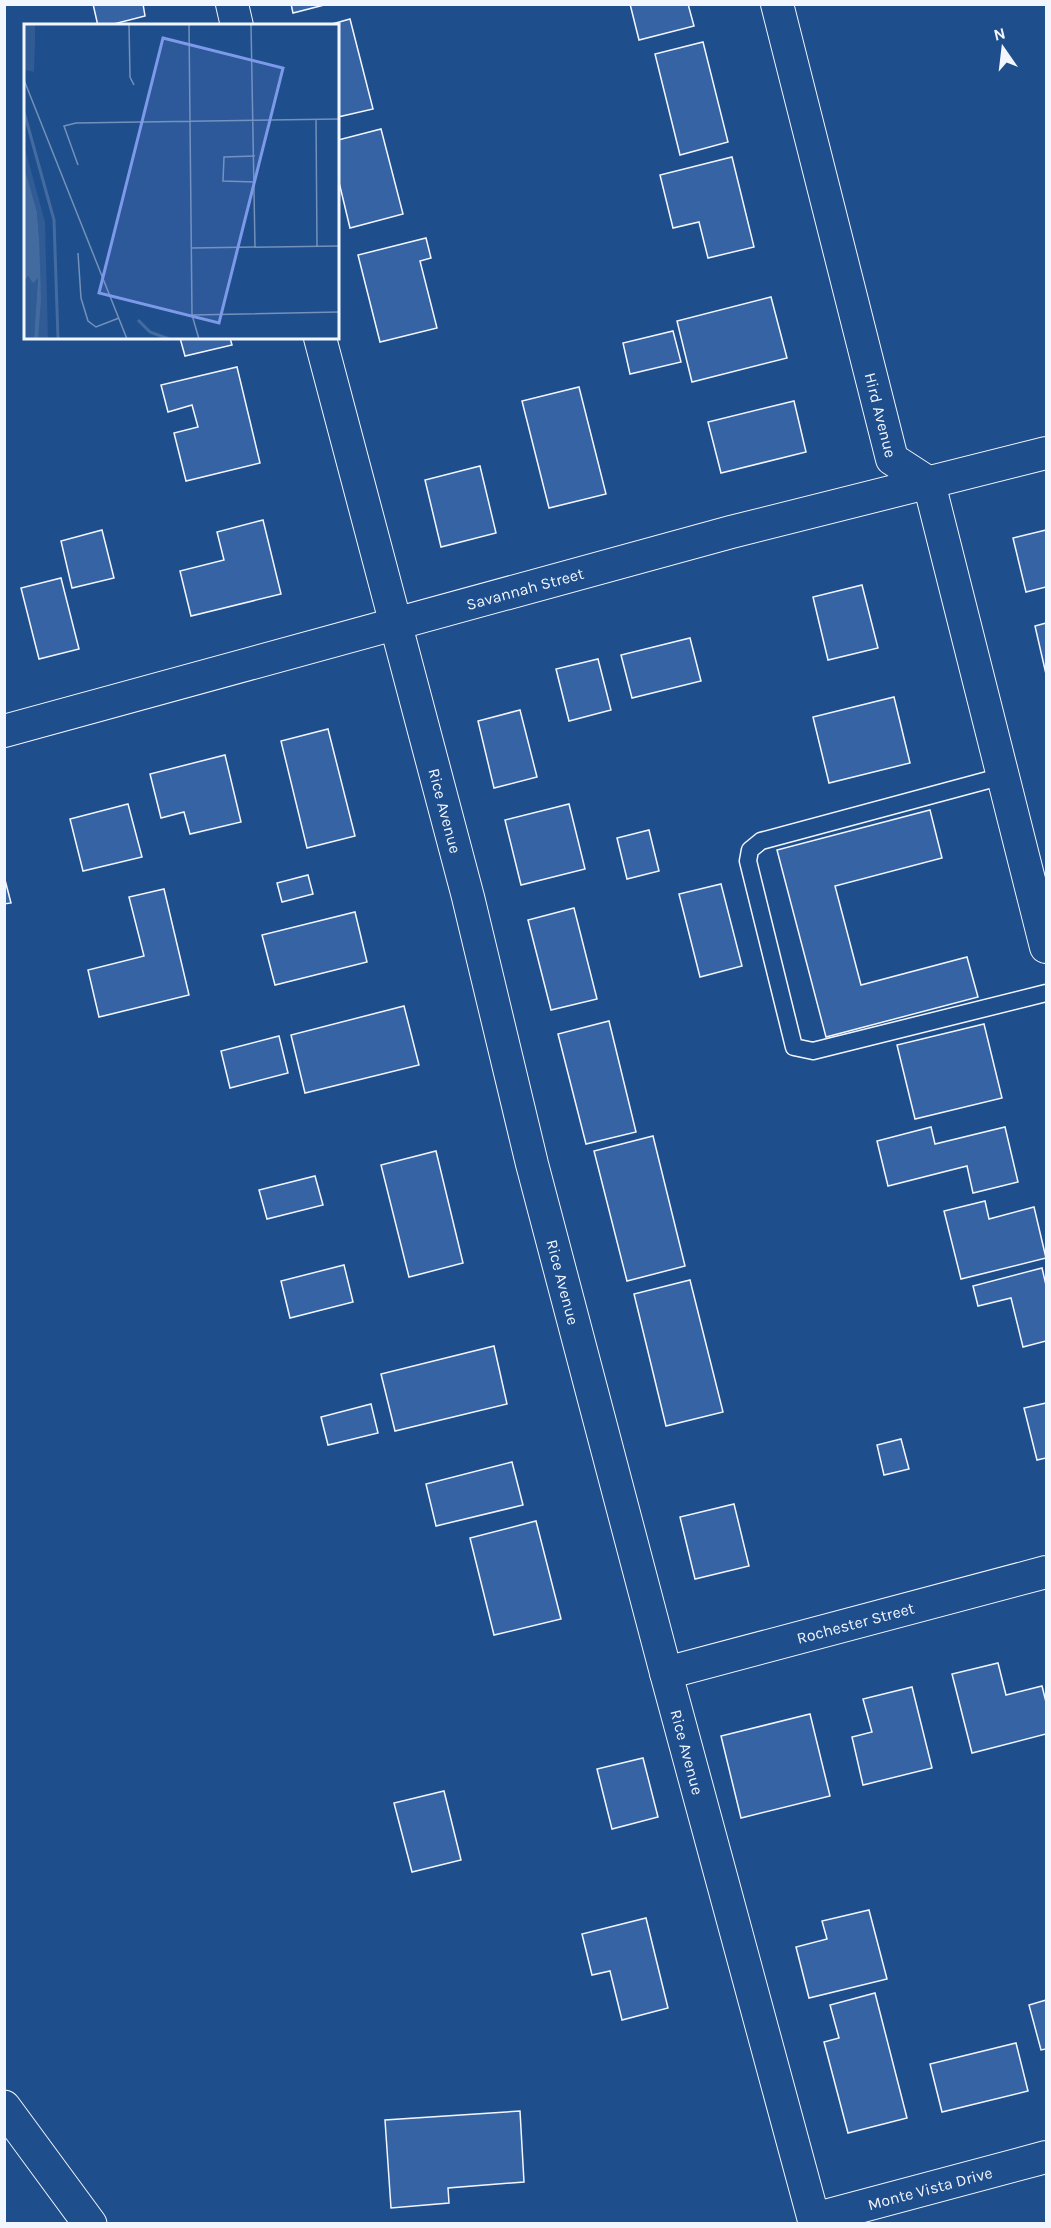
<svg xmlns="http://www.w3.org/2000/svg" width="1051" height="2228" font-family="Karla,sans-serif">
  <rect width="100%" height="100%" fill="#1f4e8c"/>
  <g fill="#3563a3" stroke="#f2f6ff" stroke-width="1.5">
    <path d="M93,4H143L145,16L106,26H98Z"/>
    <path d="M291,4H328L293,13Z"/>
    <path d="M630,4H688L694,26L639,40Z"/>
    <path d="M350,19L373,109L338,117V26H325Z"/>
    <path d="M703,42L728,142L680,155L655,54Z"/>
    <path d="M381,129L403,214L350,228L338,178V140Z"/>
    <path d="M732,157L754,247L708,258L699,222L673,228L660,175Z"/>
    <path d="M426,238L431,258L420,261L437,328L380,342L358,255Z"/>
    <path d="M771,297L787,358L692,382L677,321Z"/>
    <path d="M673,331L681,362L630,374L623,343Z"/>
    <path d="M180,338H230L232,345L185,356Z"/>
    <path d="M237,367L260,463L186,481L174,433L198,427L192,405L168,412L161,385Z"/>
    <path d="M579,387L606,494L549,508L522,401Z"/>
    <path d="M794,401L806,452L721,473L708,422Z"/>
    <path d="M480,466L496,533L441,547L425,480Z"/>
    <path d="M263,520L281,594L191,616L180,571L224,560L217,532Z"/>
    <path d="M102,530L114,578L72,588L61,541Z"/>
    <path d="M1046,530V587L1026,592L1013,538Z"/>
    <path d="M61,578L79,649L39,659L21,588Z"/>
    <path d="M862,585L878,648L828,660L813,597Z"/>
    <path d="M1046,623V674L1035,626Z"/>
    <path d="M690,638L701,681L632,698L621,655Z"/>
    <path d="M598,659L611,710L569,721L556,669Z"/>
    <path d="M894,697L910,763L829,783L813,717Z"/>
    <path d="M520,710L537,777L494,788L478,721Z"/>
    <path d="M328,729L355,836L307,848L281,741Z"/>
    <path d="M225,755L241,822L190,834L184,812L161,818L150,774Z"/>
    <path d="M128,804L142,857L83,871L70,819Z"/>
    <path d="M569,804L585,869L521,885L505,820Z"/>
    <path d="M930,810L942,858L835,886L861,985L967,957L978,997L826,1037L777,850Z"/>
    <path d="M649,830L659,871L627,879L617,838Z"/>
    <path d="M308,875L313,894L282,902L277,883Z"/>
    <path d="M4,876L11,903L4,904Z"/>
    <path d="M721,884L742,966L700,977L679,894Z"/>
    <path d="M164,889L189,995L99,1017L88,970L144,956L129,897Z"/>
    <path d="M574,908L597,999L551,1010L528,920Z"/>
    <path d="M355,912L367,962L275,985L262,935Z"/>
    <path d="M404,1006L419,1065L305,1093L291,1035Z"/>
    <path d="M609,1021L636,1132L586,1144L558,1034Z"/>
    <path d="M984,1024L1002,1098L915,1119L897,1045Z"/>
    <path d="M279,1036L288,1073L230,1088L221,1051Z"/>
    <path d="M931,1127L935,1144L1005,1127L1018,1182L973,1193L967,1166L888,1186L877,1141Z"/>
    <path d="M653,1136L685,1266L627,1281L594,1151Z"/>
    <path d="M436,1151L463,1263L409,1277L381,1165Z"/>
    <path d="M315,1176L323,1205L267,1219L259,1190Z"/>
    <path d="M985,1201L989,1219L1034,1207L1046,1258L961,1279L944,1211Z"/>
    <path d="M344,1265L353,1302L290,1318L281,1281Z"/>
    <path d="M1042,1268L1046,1285V1341L1023,1347L1011,1298L978,1306L973,1286Z"/>
    <path d="M690,1280L723,1412L666,1426L634,1294Z"/>
    <path d="M494,1346L507,1404L395,1431L381,1374Z"/>
    <path d="M1046,1403V1458L1037,1460L1024,1408Z"/>
    <path d="M371,1404L378,1433L328,1445L321,1417Z"/>
    <path d="M901,1439L909,1469L884,1475L877,1445Z"/>
    <path d="M512,1462L523,1505L436,1526L426,1484Z"/>
    <path d="M734,1504L749,1566L695,1579L680,1517Z"/>
    <path d="M536,1521L561,1619L494,1635L470,1538Z"/>
    <path d="M998,1663L1006,1695L1042,1686L1046,1702V1734L972,1753L952,1674Z"/>
    <path d="M912,1687L932,1768L863,1785L852,1737L872,1732L863,1699Z"/>
    <path d="M810,1714L830,1796L741,1818L721,1736Z"/>
    <path d="M643,1758L658,1817L612,1829L597,1769Z"/>
    <path d="M444,1791L461,1860L412,1872L394,1803Z"/>
    <path d="M869,1910L887,1979L809,1998L796,1947L827,1939L822,1921Z"/>
    <path d="M646,1918L668,2008L622,2020L610,1971L592,1975L582,1934Z"/>
    <path d="M875,1993L907,2118L848,2133L824,2042L839,2038L830,2005Z"/>
    <path d="M1046,2000V2049L1041,2050L1029,2005Z"/>
    <path d="M1016,2043L1028,2091L942,2112L930,2064Z"/>
    <path d="M520,2111L524,2182L448,2188L449,2203L391,2208L385,2120Z"/>
  </g>
  <g fill="none" stroke-linecap="round" stroke-linejoin="round">
    <g stroke="#f2f6ff" stroke-width="19">
      <path id="service" d="M1003,776L761,841L750,850L748,861L794,1047L813,1051L1046,993"/>
    </g>
    <g stroke="#f2f6ff" stroke-width="34">
      <g id="minor">
        <path d="M232,4L237,26"/>
        <path id="s1" d="M777,4L892,459L929,483L1046,947"/>
        <path id="s2" d="M320,338L468,897L532,1164L666,1673L815,2224"/>
        <path id="s3" d="M4,731L731,532L1046,453"/>
        <path id="s4" d="M666,1673L1046,1572"/>
        <path id="s5" d="M814,2219L1046,2157"/>
      </g>
    </g>
    <g stroke="#f2f6ff" stroke-width="35">
      <path id="tertiary" d="M4,2107L90,2224"/>
    </g>
    <use href="#service" stroke="#1f4e8c" stroke-width="16"/>
    <use href="#minor" stroke="#1f4e8c" stroke-width="32"/>
    <use href="#tertiary" stroke="#1f4e8c" stroke-width="33"/>
  </g>
  <g text-anchor="middle" dominant-baseline="central" stroke-width="4.5" stroke-linejoin="round" paint-order="stroke">
    <g font-size="16" fill="#f2f6ff" stroke="#1f4e8c">
      <text stroke="none"><textPath href="#s1" startOffset="424">Hird Avenue</textPath></text>
      <text stroke="none"><textPath href="#s3" startOffset="540">Savannah Street</textPath></text>
      <text stroke="none"><textPath href="#s2" startOffset="489">Rice Avenue</textPath></text>
      <text stroke="none"><textPath href="#s2" startOffset="975">Rice Avenue</textPath></text>
      <text stroke="none"><textPath href="#s4" startOffset="196">Rochester Street</textPath></text>
      <text stroke="none"><textPath href="#s2" startOffset="1461">Rice Avenue</textPath></text>
      <text stroke="none"><textPath href="#s5" startOffset="120">Monte Vista Drive</textPath></text>
    </g>
  </g>
  <g transform="translate(24 24)">
    <rect width="315" height="315" fill="#1f4e8c"/>
    <path d="M0,0H11V19L10,48L2,46L0,52ZM0,121L21,198L24,315H14L15,214L13,188L0,142ZM4,252L9,258L14,253L10,315H0V258Z" fill="#305b95"/>
    <path d="M0,142L13,188L15,214L17,275L14,315H10L14,254L9,259L4,252L0,258Z" fill="#446ba0"/>
    <path fill="none" stroke="#446ba0" stroke-width="3" d="M0,88L30,196L34,315M114,296L126,308L145,315"/>
    <path fill="none" stroke="#7391ba" stroke-width="1.5" d="M105,0L106,53L110,61M165,0L168,291L175,315M227,0L231,223M0,56L103,315M292,95L293,222M231,132L200,133L199,157L231,158M54,141L40,102L52,99L315,95M167,224L315,222M54,229L57,274L64,297L72,303L95,294M168,291L315,288"/>
    <path fill="#7d9aea" fill-opacity="0.15" stroke="#7d9aea" stroke-width="3" d="M139,14L259,44L195,299L75,269Z"/>
    <rect width="315" height="315" fill="none" stroke="#f2f6ff" stroke-width="3"/>
  </g>
  <rect width="1051" height="2228" fill="none" stroke="#f2f6ff" stroke-width="12"/>
  <g transform="translate(1003 48) rotate(346)" stroke="#1f4e8c" stroke-width="4.5" paint-order="stroke">
  <path d="M0-4.5L10 22L0 15L-10 22Z" fill="#f2f6ff"/>
  <text y="-9" font-size="16" font-weight="bold" text-anchor="middle" fill="#f2f6ff">N</text>
  </g>
</svg>
